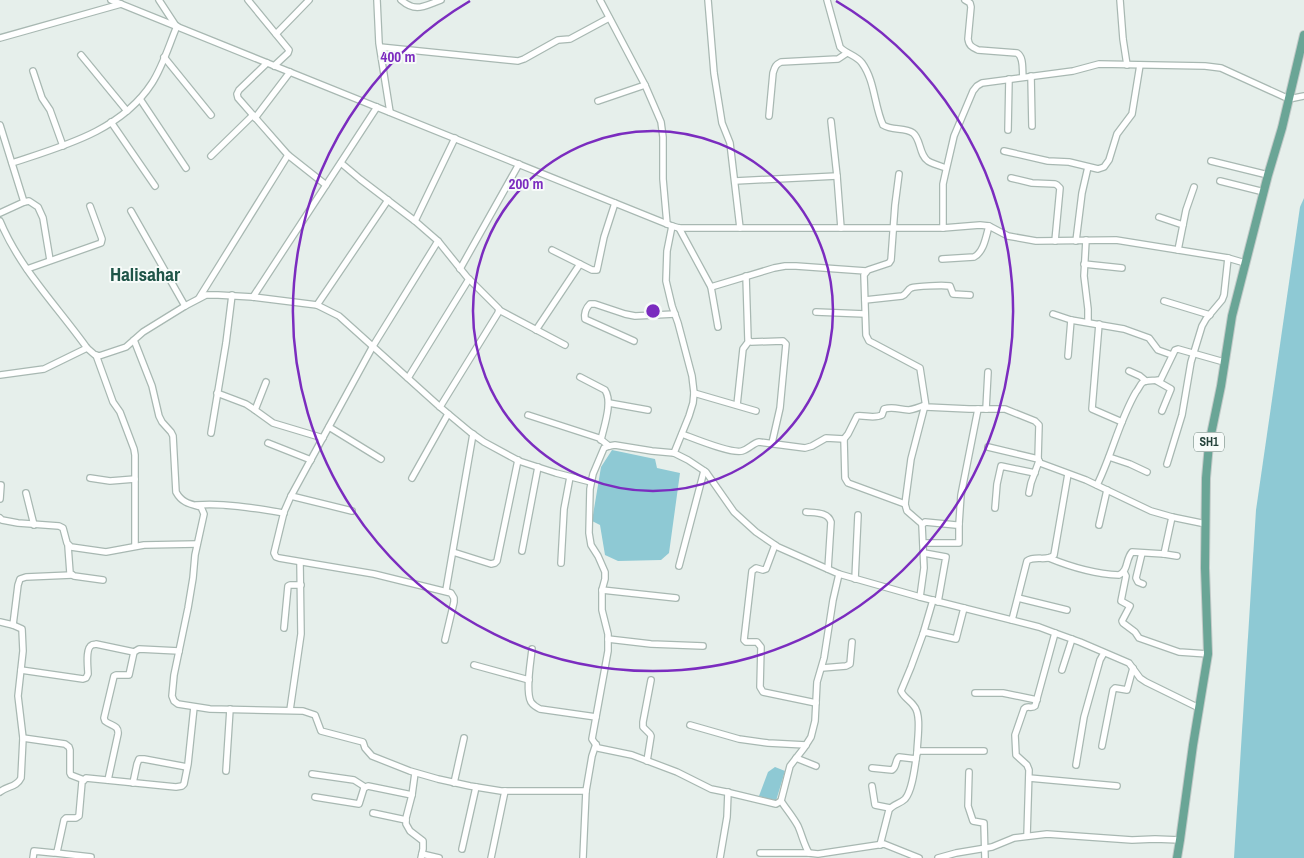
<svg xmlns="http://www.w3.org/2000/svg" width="1304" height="858" font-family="'Archivo Narrow',sans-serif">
  <rect width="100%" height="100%" fill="#e6efeb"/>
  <g fill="#8ec9d4">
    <path d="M1304,198V858H1234L1256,510L1300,207Z"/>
    <path d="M612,450L655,459L657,468L680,473L669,553L661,560L618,561L605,555L600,525L592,521L601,467Z"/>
    <path d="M775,767L785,771L776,801L759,796L768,772Z"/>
  </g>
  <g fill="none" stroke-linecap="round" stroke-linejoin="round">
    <g stroke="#a8b8b2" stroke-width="8">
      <g id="minor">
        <path d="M111,0L672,226L679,228H943L980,225L989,226L1008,236L1036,241L1116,240L1228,258L1245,263"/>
        <path d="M159,0L176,26"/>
        <path d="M248,0L289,50L288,53L274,66"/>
        <path d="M377,0L379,43L390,112"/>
        <path d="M401,0C416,13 424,6 441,0"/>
        <path d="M600,0L645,85L658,115L661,122L663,137V179L667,224"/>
        <path d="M708,0L714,73L722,123L730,143L740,228"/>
        <path d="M827,0L840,47C846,54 856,55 862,63C875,81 874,105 883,125C892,131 905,127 913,133C921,139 919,155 928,161C933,164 940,166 946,168"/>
        <path d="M965,0L970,3L971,7L968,39C969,46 972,47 978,50L1017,53C1024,57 1022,69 1023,77"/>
        <path d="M1120,0L1123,39L1127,65"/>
        <path d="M276,34L309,0"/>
        <path d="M0,38L121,4"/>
        <path d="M380,47L518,61L524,59L558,40L570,39L609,18"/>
        <path d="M81,55L127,111"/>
        <path d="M164,57L211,115"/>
        <path d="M267,63L239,90L237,94L238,98L288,155L326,185"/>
        <path d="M33,71L42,98L50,110L63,146"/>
        <path d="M1031,76L1032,126"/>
        <path d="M140,99L186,168"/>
        <path d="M598,101L645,85"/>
        <path d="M769,116L773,73C775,67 775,65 781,62L838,59L847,53"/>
        <path d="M255,118L290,72"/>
        <path d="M831,121L837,176L841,228"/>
        <path d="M111,122L155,186"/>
        <path d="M0,125L24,202"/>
        <path d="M1008,130L1009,79"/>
        <path d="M1004,151L1048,161L1069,162L1098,169L1104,167L1109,160L1117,134L1132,114L1140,65"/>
        <path d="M211,156L253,115"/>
        <path d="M1211,161L1268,175"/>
        <path d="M12,163C63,146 121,131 152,83C163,66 169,45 177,26"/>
        <path d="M341,163L360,179L415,221L438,241L467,277L499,309L498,313L440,407"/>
        <path d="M899,174L895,205L891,260L889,263L868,270L864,275L866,335L869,341L873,343L920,368L926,407L969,409H1005L1035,421L1039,425L1038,459L1040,463L1086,480L1151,511L1172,517L1206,524"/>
        <path d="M1011,178L1032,183L1055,184L1057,185L1060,188L1055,241"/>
        <path d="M735,181L837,176"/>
        <path d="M1220,181L1264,192"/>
        <path d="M131,211L185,306"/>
        <path d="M0,213L24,202L29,201L38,207L43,218L50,260"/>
        <path d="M1159,217L1183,225"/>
        <path d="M0,221C20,269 57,306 87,348L95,355L99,356L126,347L143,332L185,306L206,295H218L253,297L317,305L339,316L440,407L470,432L484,442L519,461L556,473L591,482"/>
        <path d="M415,221L455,138"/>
        <path d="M672,226L667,251L666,281L672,306L678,323L692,376L694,393L693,403L689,416L674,453L652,451L615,445L609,446L604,448L593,474L590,489L589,533L591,545L598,556L605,572V579L602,590V610L608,634V651L592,739L598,748L632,755L677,772L711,789L726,792L776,804L781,801"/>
        <path d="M679,228L711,287L718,327"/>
        <path d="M943,228V184L945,175L954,136L973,91L977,86L982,83L1073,71L1099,64L1205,66L1221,68L1289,99L1304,96"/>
        <path d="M1086,240L1084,276L1088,309V322"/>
        <path d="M438,241L373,346L291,496L284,512L274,553L276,557L279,558L374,574L451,593L454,598V602L445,640"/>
        <path d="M1076,241L1082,193L1088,167"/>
        <path d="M552,250L592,270H597L604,237L615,203"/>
        <path d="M1178,250L1186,210L1194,187"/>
        <path d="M942,259L974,257C984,252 986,236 989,226"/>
        <path d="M1084,264L1122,268"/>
        <path d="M27,269L101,243L102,239L90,206"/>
        <path d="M460,269L519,164"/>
        <path d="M746,276L748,340L751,342L783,341L786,344L780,408L772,443"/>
        <path d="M711,287L774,268L785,266H796L866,271"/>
        <path d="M253,297L377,107"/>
        <path d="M199,298L288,155"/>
        <path d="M865,300L902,296C907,294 907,290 911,288C916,286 943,285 950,286L953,294L970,295"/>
        <path d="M1164,301L1210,315"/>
        <path d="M317,305L388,200"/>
        <path d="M499,310L565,345"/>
        <path d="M816,312L865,314"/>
        <path d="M1053,314L1071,320L1124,329L1149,338L1158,350L1172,355"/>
        <path d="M1099,324L1092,409L1122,422"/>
        <path d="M536,330L580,264"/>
        <path d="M134,340L152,386L159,416L162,422L171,432L173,436L176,492C182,503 190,504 201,507L204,514L195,555L193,578L188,608L174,675L172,696L174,701L178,704L210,709L303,711L315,715L321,731L363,742L365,748L372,756L410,771L438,779L470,786L501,791H586"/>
        <path d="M634,341L585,319C584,313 586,308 590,304H595L625,314L635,316L675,314"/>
        <path d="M96,355L113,402L120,412L134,449L135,455V546"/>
        <path d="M1068,356L1071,320"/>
        <path d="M1129,371L1140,376L1146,381"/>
        <path d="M0,375L44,369L87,348"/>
        <path d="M580,377L605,390C613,402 604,426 601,440"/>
        <path d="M408,378L469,279"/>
        <path d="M1157,381L1171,389L1162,411"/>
        <path d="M217,393L246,404L255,410L273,423L323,438"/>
        <path d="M694,393L756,411"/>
        <path d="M609,403L648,410"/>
        <path d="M737,405L743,349L749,341"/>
        <path d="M986,409L988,372"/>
        <path d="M255,410L266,382"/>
        <path d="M528,415L599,438L609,446"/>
        <path d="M329,427L381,459"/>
        <path d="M211,433L226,343L232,295"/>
        <path d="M682,434C693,438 731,454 742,451C749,449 753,443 759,442L805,448L812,446L826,438L844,439L848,434L857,416C865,415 874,419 882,415L884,409C894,406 900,410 909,410C915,409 920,407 925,405"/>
        <path d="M844,439L845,478L848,483L905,504"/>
        <path d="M268,443L311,460"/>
        <path d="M988,447L1038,459"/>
        <path d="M674,453L688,460L706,472L734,512L756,532L778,547L839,574L833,600L824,658L817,682L815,721L811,737L804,748L790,766L781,801C787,810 793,817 798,826C802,835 804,845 809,853L818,854L884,844L919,858"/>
        <path d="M1109,457L1130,464L1147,472"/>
        <path d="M1167,464L1182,415L1191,362L1202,326L1206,319L1222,300L1224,295L1228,258"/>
        <path d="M90,478L110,481L135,479"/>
        <path d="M412,478L448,414"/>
        <path d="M1097,485C1112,455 1119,421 1136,392C1138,390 1140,385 1142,383C1147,379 1156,382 1161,379L1175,350L1178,349L1224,362"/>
        <path d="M26,493L34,525"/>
        <path d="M1029,493L1031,483L1039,461"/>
        <path d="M291,496L352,511"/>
        <path d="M0,499L1,485"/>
        <path d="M196,505C226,503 254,508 284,513"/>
        <path d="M995,508L997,484L1001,466L1035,473"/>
        <path d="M806,512C816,513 828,512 831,522L828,569"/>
        <path d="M0,518L2,520L18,523L59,526L63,528L67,543L71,547L106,552L144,545L197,544"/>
        <path d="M922,524L907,511L905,504L911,459L925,405"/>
        <path d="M1099,525L1107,490"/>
        <path d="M923,543H959V524"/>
        <path d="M775,545L766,569L763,570L756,568L752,571L744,640L746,642H757L761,647L760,687L763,692L816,703"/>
        <path d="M68,546L70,573L74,576L103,580"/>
        <path d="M522,551L538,467"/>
        <path d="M453,552L491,564L495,563L497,561L518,460"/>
        <path d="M924,553L946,557L938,602"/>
        <path d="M1142,553L1136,578L1138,582L1143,584"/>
        <path d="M1164,554L1172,517"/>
        <path d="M1049,558C1071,567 1095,574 1119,575C1129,570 1125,560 1132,552L1164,554L1177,556"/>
        <path d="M561,563L564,509L570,477"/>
        <path d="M679,566L704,471"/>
        <path d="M1124,572L1126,576L1121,601L1130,606L1122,621L1123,623L1135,632L1139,638L1179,652L1208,654"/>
        <path d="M839,574L920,597L1039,627L1055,633L1080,642L1129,663L1140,678L1146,682L1199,708"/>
        <path d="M855,579L858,515"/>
        <path d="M446,590L473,434"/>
        <path d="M602,590L676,598"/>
        <path d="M920,597L924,568L922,525L925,522L956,525L959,524L961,495L978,409"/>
        <path d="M1018,598L1067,610"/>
        <path d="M1012,620L1027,561C1035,555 1047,562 1054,555L1068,474"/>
        <path d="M0,622L13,625L18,585L20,579L26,577L72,575"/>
        <path d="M284,628L288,586L290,585H301"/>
        <path d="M923,634L933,600"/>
        <path d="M608,639L651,644L703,646"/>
        <path d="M532,649C531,661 525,691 531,702C533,705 536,707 540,709L596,717"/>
        <path d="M474,665L529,680"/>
        <path d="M822,668L846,666L850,664L852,642"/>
        <path d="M21,670L83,679L86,678L88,674C88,668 85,648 92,645C93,644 94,645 96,644L134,652"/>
        <path d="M1062,670L1072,639"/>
        <path d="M975,693H1003L1037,700"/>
        <path d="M290,710L301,634L300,562"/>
        <path d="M690,725L739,739L768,743L806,745"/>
        <path d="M23,738L65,744L69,747L70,750V773L71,775L84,780"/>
        <path d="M1102,746L1113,690L1115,688L1127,690L1133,668"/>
        <path d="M917,753C917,741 922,715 914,706C910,700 904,698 901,691L911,667L923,634L925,632L956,639L964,608"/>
        <path d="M796,758L816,766"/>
        <path d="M647,761L651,736L650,734L643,727V722L651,680"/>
        <path d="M1076,765L1084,717L1100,660L1104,653"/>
        <path d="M872,768L892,770C897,767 895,760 899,757L916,759"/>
        <path d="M226,771L230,709"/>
        <path d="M969,772L968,806L973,821L984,823L985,858"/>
        <path d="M415,773L412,795L406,818V824L410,831L423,841V849L421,858"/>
        <path d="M312,774L354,780L365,787"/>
        <path d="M1029,778L1117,786"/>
        <path d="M108,780L118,734C119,725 111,726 105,721L104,718L114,676L116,675H129L134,652L139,649L179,651"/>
        <path d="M133,783L137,764L139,759H144L187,767"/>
        <path d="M454,783L464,738"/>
        <path d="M872,786L875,805L890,808"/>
        <path d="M0,792C7,786 17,787 21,778L23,738L18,696L23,651L22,629L13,625"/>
        <path d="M315,797L359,804L364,788L368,786L412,795"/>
        <path d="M373,813L406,820"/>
        <path d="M1027,836L1029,770L1027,765L1016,755L1015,735L1024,709C1027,705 1032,709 1035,706L1055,633"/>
        <path d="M880,845L889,810C893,804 900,804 905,799C913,790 915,764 917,753L918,751H984"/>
        <path d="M462,849L476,787"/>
        <path d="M56,853L91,857"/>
        <path d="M760,853H809"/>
        <path d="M422,854L439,858"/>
        <path d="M33,858L34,851L54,853L57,852L64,820L66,818H76L79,816L82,782L86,778L176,787L182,786L184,784L188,764L194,707"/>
        <path d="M491,858L505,791"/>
        <path d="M583,858L586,791L592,756L596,744"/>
        <path d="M720,858L727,817L728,792"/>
        <path d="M938,858L956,853L992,847L1014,838L1047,834L1132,840L1155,839L1180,840"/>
      </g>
    </g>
    <g stroke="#c2cac8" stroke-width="10">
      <path id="major" d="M1177,858L1180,840L1193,745L1208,654L1205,568L1206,478L1209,444L1221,386L1232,316L1268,175L1282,128L1304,35"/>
    </g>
    <use href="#minor" stroke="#fff" stroke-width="5.5"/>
    <use href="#major" stroke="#6aa596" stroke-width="8"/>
  </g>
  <g fill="none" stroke="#7b2cbf" stroke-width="2.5">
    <circle cx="653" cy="311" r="180"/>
    <path d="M836 1A360 360 0 1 1 470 1"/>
  </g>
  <g text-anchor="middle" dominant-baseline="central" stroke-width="4" stroke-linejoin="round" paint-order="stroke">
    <rect fill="#f7fbf9" stroke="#637a73" stroke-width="1" x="1194" y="432.5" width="30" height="19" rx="4"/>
    <g font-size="12" font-weight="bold" fill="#24423a">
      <text x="1209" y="442">SH1</text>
    </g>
    <g font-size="19" font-weight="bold" fill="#1f5548" stroke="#f7fbf9">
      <text x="145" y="274">Halisahar</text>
    </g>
  </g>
  <circle cx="653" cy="311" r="8" fill="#7b2cbf" stroke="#f7fbf9" stroke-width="2.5"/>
  <g font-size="15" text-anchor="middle" font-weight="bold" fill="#7b2cbf" stroke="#f7fbf9" stroke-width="4" stroke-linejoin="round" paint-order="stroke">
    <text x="398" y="62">400 m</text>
    <text x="526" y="189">200 m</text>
  </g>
</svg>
